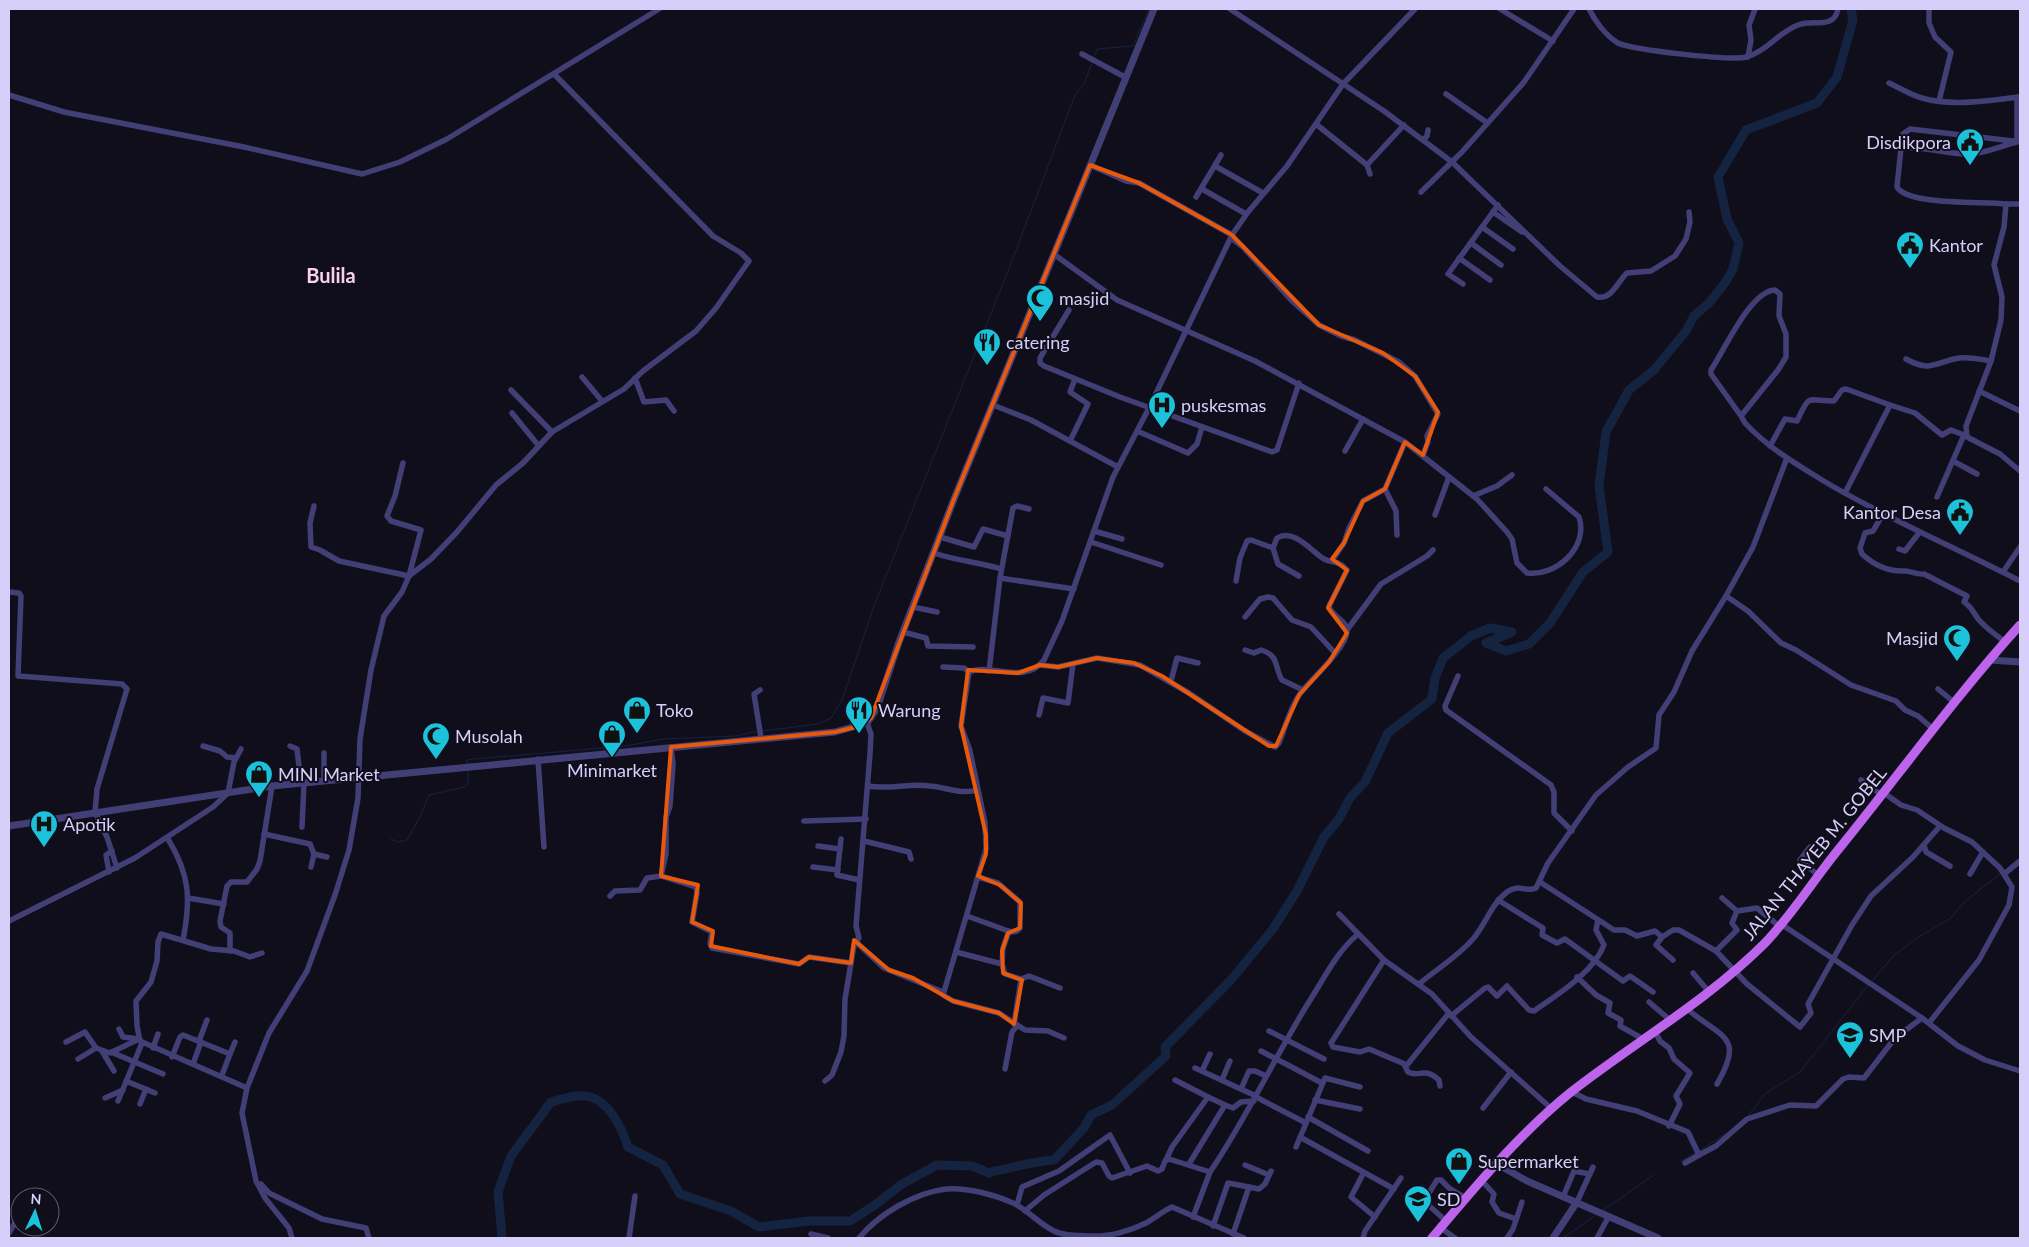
<svg xmlns="http://www.w3.org/2000/svg" width="2029" height="1247" font-family="Lato,sans-serif">
  <rect width="100%" height="100%" fill="#110e1c"/>
  <g fill="none" stroke-linecap="round" stroke-linejoin="round">
    <g stroke="#142440" stroke-width="1">
      <path d="M1094,57L1097,49L1133,46L1149,9"/>
      <path d="M763,731L818,724L831,718L842,700L874,606L1010,266L1075,95L1084,84L1092,63"/>
      <path d="M467,764V760L474,759L626,746L663,739L736,736L757,731"/>
      <path d="M391,839L398,842L407,840L421,815L429,795L464,787L468,784V771"/>
      <path d="M1872,981L1893,956L1917,938L1951,918L1963,903L2000,874"/>
      <path d="M1748,1116L1765,1094L1801,1071L1869,984"/>
      <path d="M1699,1151L1727,1133"/>
      <path d="M1681,1161L1695,1153"/>
      <path d="M1603,1210L1654,1175"/>
      <path d="M1563,1238L1596,1215"/>
    </g>
    <path stroke="#142440" stroke-width="9" d="M502,1238L498,1192L511,1156L551,1102C562,1099 580,1093 591,1097C611,1104 622,1129 628,1147L663,1165L680,1194L731,1211L759,1227L809,1221H850L875,1205L902,1184L937,1165L972,1166L989,1173C995,1170 998,1171 1005,1169C1021,1165 1037,1161 1054,1160L1084,1128L1091,1115L1112,1105L1166,1056L1165,1047L1231,980L1273,929L1297,891L1324,837L1339,819L1350,798L1365,782L1388,733L1432,699L1435,678L1443,658L1471,636L1490,628L1512,632L1486,643L1506,651L1529,644L1550,623L1583,572L1608,552L1599,486L1606,432L1629,390L1654,370L1686,331L1694,316L1709,303L1725,283L1733,269L1739,243L1727,219L1718,177L1746,130L1817,103L1837,77L1853,20L1851,9"/>
    <g stroke="#423f76" stroke-width="5.5">
      <path d="M1230,9L1384,111L1452,162L1560,266L1597,297C1612,300 1618,281 1627,273L1651,271L1675,256L1686,239L1690,222L1689,212"/>
      <path d="M1500,9L1553,41"/>
      <path d="M1589,9C1595,21 1606,36 1618,43C1633,50 1731,61 1746,57C1766,52 1779,32 1798,25C1814,19 1834,30 1838,9"/>
      <path d="M1929,9V23L1935,37L1951,52L1939,101"/>
      <path d="M1082,54L1125,77"/>
      <path d="M1748,57L1751,40L1749,25L1755,9"/>
      <path d="M1889,83C1900,88 1911,95 1922,98C1953,107 1989,100 2020,97"/>
      <path d="M1446,94L1486,122"/>
      <path d="M9,95L64,112L244,147L362,174L400,162L447,139L659,9"/>
      <path d="M2017,97V142C2000,146 1982,155 1964,154C1941,153 1925,146 1901,148L1897,187C1908,206 1984,201 2006,204L2004,227L1994,265L2002,297L2001,320L1991,361L1966,426L1967,437L2000,454L2020,471"/>
      <path d="M1316,124L1367,165"/>
      <path d="M1423,140L1427,136L1428,130"/>
      <path d="M1901,148L1903,134L1910,129L2013,141"/>
      <path d="M1090,165L1126,181L1139,183L1232,235"/>
      <path d="M1215,166L1263,193"/>
      <path d="M1370,174L1367,165L1404,125"/>
      <path d="M1202,189L1246,214"/>
      <path d="M1421,192L1462,152L1524,82L1574,9"/>
      <path d="M1196,197L1221,155"/>
      <path d="M2006,204H2020"/>
      <path d="M1493,212L1522,232"/>
      <path d="M1482,227L1513,249"/>
      <path d="M1231,238L1243,247L1292,301L1319,325L1341,336L1355,340L1399,362L1415,376L1438,414L1427,436L1428,442L1423,455"/>
      <path d="M1471,243L1501,265"/>
      <path d="M1055,255L1117,300L1255,361L1405,442L1477,499L1507,532L1512,539L1517,563L1527,573C1556,577 1589,547 1579,517L1546,489"/>
      <path d="M1459,258L1490,280"/>
      <path d="M1463,284L1448,274L1498,205"/>
      <path d="M1069,310L1040,358V363L1044,366L1120,397L1272,452L1277,450L1299,383"/>
      <path d="M1906,359C1931,373 1935,362 1959,358C1970,357 1980,359 1991,361"/>
      <path d="M582,377L602,401"/>
      <path d="M635,378L644,402L666,400L674,411"/>
      <path d="M511,390L552,432"/>
      <path d="M1979,391L2020,411"/>
      <path d="M993,405L1031,420L1118,467"/>
      <path d="M512,413L538,445"/>
      <path d="M1741,416L1711,374V370C1724,351 1750,291 1775,290L1780,294L1779,316L1786,334V357L1778,370L1741,416L1745,423C1768,448 1798,465 1827,483C1890,520 1956,548 2020,581"/>
      <path d="M1137,431L1188,453L1197,444L1202,427"/>
      <path d="M1070,441L1088,404L1070,392L1075,379"/>
      <path d="M1770,446L1785,419L1797,421C1810,394 1805,400 1834,401L1842,390L1846,389L1890,405"/>
      <path d="M1345,451L1363,419"/>
      <path d="M1953,461L1977,474"/>
      <path d="M1385,489L1396,511L1397,535"/>
      <path d="M1845,493L1890,405L1915,413L1942,435L1951,430L1964,435"/>
      <path d="M1473,496L1497,486L1512,475"/>
      <path d="M1937,497L1964,435L1966,436"/>
      <path d="M314,506L310,523L311,547L320,550L339,561L409,576L421,530L391,521L387,516L395,496L403,463"/>
      <path d="M1029,509L1017,506L1013,508L1000,578L1074,589"/>
      <path d="M1883,514L1873,531L1865,533L1860,548L1862,554C1874,565 1889,572 1905,571C1911,571 1916,575 1924,574L1967,596L1964,602C1973,608 1973,613 1979,620C1987,629 1996,635 2005,642"/>
      <path d="M1435,515L1449,477"/>
      <path d="M1094,531L1122,539"/>
      <path d="M940,537L974,547L983,529L1008,536"/>
      <path d="M1091,542L1161,565"/>
      <path d="M1273,548L1278,564L1299,576"/>
      <path d="M1899,549L1905,551L1919,533"/>
      <path d="M934,553C957,561 979,562 1001,569"/>
      <path d="M1333,559L1344,543L1349,528L1363,501L1385,489L1405,442"/>
      <path d="M2003,572L2020,547"/>
      <path d="M9,592L19,593L21,596L18,676L122,684L127,689L97,789L95,812L107,837L117,868"/>
      <path d="M1726,596L1753,547L1787,458"/>
      <path d="M913,607L937,612"/>
      <path d="M1245,617L1260,599L1268,597L1273,598L1292,620L1311,627L1335,653"/>
      <path d="M1347,630L1381,584L1427,556L1433,550"/>
      <path d="M903,632L926,638L928,646L973,647"/>
      <path d="M1245,650L1254,653L1261,650C1280,656 1274,667 1282,680L1303,690"/>
      <path d="M1040,665L1058,667L1097,658L1140,665L1189,693L1245,731L1275,747L1279,743C1286,726 1291,704 1303,690C1313,678 1347,647 1347,631C1348,621 1331,616 1329,606L1347,570C1338,559 1333,564 1324,559C1311,551 1294,528 1277,538L1273,548L1251,540L1247,541L1240,558L1236,581"/>
      <path d="M943,667L964,668L969,672C991,662 1024,686 1044,660L1062,621L1113,477L1149,408L1232,235L1248,212L1287,166L1343,84L1415,9"/>
      <path d="M989,671L1000,578"/>
      <path d="M969,672L961,726L970,751L985,823L986,849L943,995L953,1001L999,1013L1025,1030L1048,1031L1064,1038"/>
      <path d="M1458,676L1445,706L1446,710L1551,785L1554,792V813L1572,831"/>
      <path d="M1171,681L1177,658L1198,663"/>
      <path d="M1938,689L1955,703"/>
      <path d="M760,690L754,694L761,738"/>
      <path d="M1039,715L1043,698L1068,703L1073,664"/>
      <path d="M203,746L220,751L227,757L236,758"/>
      <path d="M290,746L297,749L301,783"/>
      <path d="M324,753V781"/>
      <path d="M538,759L544,847"/>
      <path d="M1861,780L1882,795"/>
      <path d="M868,786C889,790 909,783 930,786C945,787 962,795 977,790"/>
      <path d="M1884,793L1901,805L1917,810L1944,828L1972,842L2000,868L2012,887L2009,905L1979,960L1929,1023"/>
      <path d="M804,821L866,819"/>
      <path d="M302,827L304,783"/>
      <path d="M264,834L310,844L314,854L311,867"/>
      <path d="M168,839C190,875 191,899 183,940"/>
      <path d="M841,839L837,875L859,880"/>
      <path d="M864,841L909,852L911,859"/>
      <path d="M1924,845L1926,852L1950,866"/>
      <path d="M818,846L840,849"/>
      <path d="M1810,847L1800,860L1819,876"/>
      <path d="M314,854L327,857"/>
      <path d="M813,867L838,870"/>
      <path d="M109,872L106,855L112,851"/>
      <path d="M1970,874L1983,852"/>
      <path d="M2004,874L2020,861"/>
      <path d="M661,876L696,887L697,893L692,922L712,932L710,944L712,948L799,964L809,957L851,963"/>
      <path d="M1540,882L1614,930H1625L1637,936L1655,931L1662,937L1673,930H1679L1716,951L1747,984L1800,1027L1811,1013L1808,1004L1852,925L1871,896L1913,857L1940,826"/>
      <path d="M610,896L615,891L640,890L647,878L661,876L666,854V817L670,806L673,764L671,747"/>
      <path d="M188,898L224,904"/>
      <path d="M1722,898L1737,911"/>
      <path d="M1498,900L1543,928L1542,935L1557,943L1565,939L1623,981L1630,976L1653,992"/>
      <path d="M1339,914L1384,960L1432,994L1471,1037L1552,1109"/>
      <path d="M967,916L1011,932L1017,931L1020,928V902L998,883L978,877"/>
      <path d="M9,921L135,858L213,807L228,793L234,762L241,749"/>
      <path d="M1781,924L1922,1018L1958,1046L1985,1060L2020,1071"/>
      <path d="M1662,937L1656,945L1673,960"/>
      <path d="M856,942L884,968L943,992"/>
      <path d="M230,951V933L221,927L220,921L227,886L231,882H247L257,869L260,861L272,786"/>
      <path d="M1716,951L1737,930L1732,923L1737,911L1757,908L1779,926"/>
      <path d="M956,952L1002,964L1005,974L1021,979L1014,1024"/>
      <path d="M1384,960L1333,1040L1331,1043L1333,1047L1360,1052L1369,1049L1407,1065L1449,1013"/>
      <path d="M1002,964L1003,948L1009,931"/>
      <path d="M1693,973L1710,993"/>
      <path d="M1577,977L1596,995L1610,1003L1608,1013L1621,1020L1620,1026L1643,1039"/>
      <path d="M1021,979L1029,976L1060,988"/>
      <path d="M1419,984C1437,969 1457,957 1473,939C1486,924 1491,904 1507,892C1519,883 1526,893 1536,888L1548,863L1596,795L1628,767L1656,748L1659,715L1674,692L1692,651L1726,596L1748,611L1781,643L1796,650L1851,685L1896,701L1905,710L1918,716L1933,729"/>
      <path d="M1649,1002L1670,1020"/>
      <path d="M1687,1009C1722,1038 1745,1036 1717,1084"/>
      <path d="M1451,1016L1485,988L1488,987L1497,996L1507,986L1529,1010L1534,1011C1558,994 1593,973 1604,945L1596,930L1598,920"/>
      <path d="M119,1029L123,1037L139,1039"/>
      <path d="M1269,1031L1324,1059"/>
      <path d="M1655,1031L1660,1041L1669,1048L1674,1059L1690,1073L1676,1096L1680,1104L1669,1126"/>
      <path d="M199,1041L207,1020"/>
      <path d="M66,1042L85,1032L96,1048L110,1053L139,1039"/>
      <path d="M153,1048L158,1034"/>
      <path d="M102,1051L114,1071"/>
      <path d="M1261,1051L1322,1083"/>
      <path d="M111,1052L163,1074"/>
      <path d="M230,1054L235,1042"/>
      <path d="M172,1057L180,1037L183,1035L230,1054L222,1075"/>
      <path d="M78,1059L96,1048"/>
      <path d="M193,1064L201,1042"/>
      <path d="M1405,1066L1408,1072C1420,1078 1423,1066 1439,1080L1440,1086"/>
      <path d="M1195,1068L1256,1096"/>
      <path d="M1005,1069L1012,1032L1017,1026"/>
      <path d="M1202,1071L1210,1054"/>
      <path d="M1222,1080L1230,1061"/>
      <path d="M126,1081L155,1093"/>
      <path d="M825,1081L832,1075L841,1052L844,1036L845,999L854,945L859,938L856,926L870,754L871,734L867,723"/>
      <path d="M247,1088L140,1041L137,1026L136,1001L151,982L157,961L158,942L161,934L211,949L234,951L250,957L262,953"/>
      <path d="M1241,1089L1249,1071H1255L1266,1076"/>
      <path d="M1572,1092L1586,1099L1637,1111L1688,1132L1699,1155L1716,1146L1747,1119L1790,1105L1816,1106L1843,1079L1849,1077L1864,1078L1895,1038L1922,1018"/>
      <path d="M1256,1097L1306,1123"/>
      <path d="M105,1098L123,1090"/>
      <path d="M1315,1100L1360,1109"/>
      <path d="M118,1101L142,1043"/>
      <path d="M140,1104L146,1089"/>
      <path d="M1225,1105L1233,1108L1241,1102L1254,1101"/>
      <path d="M1483,1108L1511,1072"/>
      <path d="M1308,1117L1368,1151"/>
      <path d="M1300,1137L1394,1189"/>
      <path d="M1296,1147L1325,1078L1360,1087"/>
      <path d="M1166,1160L1172,1147L1208,1097L1175,1080"/>
      <path d="M1685,1163L1699,1155"/>
      <path d="M1189,1164L1225,1105L1208,1097"/>
      <path d="M1245,1165L1269,1175"/>
      <path d="M1363,1174L1351,1197L1375,1217"/>
      <path d="M1482,1181L1494,1194L1492,1202L1499,1213L1516,1219"/>
      <path d="M261,1184L269,1193L322,1219L366,1228L369,1238"/>
      <path d="M1563,1197L1574,1171L1590,1174"/>
      <path d="M1577,1202L1593,1167"/>
      <path d="M1017,1205L1022,1187L1059,1171L1110,1135L1130,1173"/>
      <path d="M1025,1211L1044,1195L1096,1162L1102,1163L1109,1176L1112,1178L1147,1166L1158,1171L1162,1169L1165,1161L1169,1159L1210,1172C1248,1116 1276,1054 1312,997C1326,975 1337,952 1357,935"/>
      <path d="M1193,1217L1210,1172"/>
      <path d="M1446,1221L1424,1201L1437,1180H1441L1449,1188L1466,1198"/>
      <path d="M1213,1226L1228,1183L1259,1189L1265,1184L1271,1171"/>
      <path d="M30,1227L38,1231"/>
      <path d="M1441,1228L1455,1238"/>
      <path d="M9,1233L20,1214"/>
      <path d="M811,1234L828,1238"/>
      <path d="M1233,1234L1249,1187"/>
      <path d="M292,1238L289,1228L265,1198L256,1181L242,1113L247,1088L269,1033L307,971L335,895L349,850L358,798L360,739L371,670L384,616L402,592L409,576L431,559L457,532L496,485L523,463L552,432L624,389L643,371L696,331L716,308L749,261L741,253L713,236L554,74"/>
      <path d="M629,1238L635,1196"/>
      <path d="M859,1238C879,1214 914,1193 946,1189C967,1187 995,1195 1013,1203C1028,1210 1039,1224 1054,1231C1063,1236 1080,1236 1091,1236C1109,1237 1130,1231 1146,1223C1155,1218 1163,1211 1172,1207L1244,1238"/>
      <path d="M1363,1238L1365,1231L1401,1178"/>
      <path d="M1507,1238L1513,1229L1522,1202"/>
      <path d="M1597,1238L1609,1216"/>
    </g>
    <g stroke="#423f76" stroke-width="7">
      <path d="M1990,660L2020,662"/>
      <path d="M9,826L272,786L835,732L867,723L877,708L899,642L954,499L1154,9"/>
      <path d="M1497,1164L1527,1181L1658,1238"/>
      <path d="M1553,1238L1577,1202"/>
    </g>
    <path stroke="#bc64ec" stroke-width="9" d="M1432,1238C1475,1187 1519,1134 1571,1092C1635,1042 1707,1001 1765,943C1791,916 1811,884 1834,855C1896,779 1954,698 2020,625"/>
  </g>
  <path fill="none" stroke="#e8590c" stroke-width="4" stroke-linejoin="round" d="M1090,165L1139,183L1232,235L1319,325L1383,353L1415,376L1438,412L1423,455L1405,442L1385,489L1363,501L1344,543L1332,559L1347,570L1328,608L1347,633L1329,662L1299,695L1276,746H1269L1162,676L1134,663L1097,658L1058,667L1040,665L1018,673L968,670L961,726L986,835V854L978,876L1000,885L1021,903L1020,928L1008,933L1002,951L1003,973L1022,980L1014,1024L999,1013L953,1001L913,978L889,970L854,940L851,963L809,957L799,964L711,946L713,931L692,922L698,885L661,876L671,747L835,732L860,726L871,718L954,499Z"/>
  <defs>
    <g id="civic-pin" transform="scale(1.4375)"><path d="M0 17L-7.5 6A9.5 9.5 0 1 1 7.5 6Z" fill="#1bc2da" stroke="#110e1c"/><path d="M-.6-6.5H3V-4.5H.6V-3L4-1V1h2V6H-6V1h2V-1L-.6-3ZM-1.2 2.5V6h2.4V2.5Z" fill="#111"/></g>
    <g id="mosque-pin" transform="scale(1.4375)"><path d="M0 17L-7.5 6A9.5 9.5 0 1 1 7.5 6Z" fill="#1bc2da" stroke="#110e1c"/><path d="M3.5-4.9A6 6 0 1 0 3.5 4.9A5 5 0 1 1 3.5-4.9Z" fill="#111"/></g>
    <g id="restaurant-pin" transform="scale(1.4375)"><path d="M0 17L-7.5 6A9.5 9.5 0 1 1 7.5 6Z" fill="#1bc2da" stroke="#110e1c"/><path d="M-5-6h1v4h1v-4h1v4h1v-4h1v5L-1.5 .5V6h-2V.5L-5-1ZM5-6V6H3V1.5H1.5Q1.5-4 5-6Z" fill="#111"/></g>
    <g id="hospital-pin" transform="scale(1.4375)"><path d="M0 17L-7.5 6A9.5 9.5 0 1 1 7.5 6Z" fill="#1bc2da" stroke="#110e1c"/><path d="M-5-5h3v3.5h4V-5h3V5h-3V1.5h-4V5h-3Z" fill="#111"/></g>
    <g id="shop-pin" transform="scale(1.4375)"><path d="M0 17L-7.5 6A9.5 9.5 0 1 1 7.5 6Z" fill="#1bc2da" stroke="#110e1c"/><path d="M-5-2.5h2.3a2.7 3.5 0 0 1 5.4 0H5L5.5 6h-11ZM-1.5-2.5h3a1.5 2.3 0 0 0-3 0Z" fill="#111"/></g>
    <g id="university-pin" transform="scale(1.4375)"><path d="M0 17L-7.5 6A9.5 9.5 0 1 1 7.5 6Z" fill="#1bc2da" stroke="#110e1c"/><path d="M0-5L7-2L0 1L-7-2ZM-4 1L0 2.5L4 1V4Q0 6-4 4Z" fill="#111"/></g>
  </defs>
  <g fill-rule="evenodd">
    <use href="#civic-pin" x="1970" y="142"/>
    <use href="#civic-pin" x="1910" y="245"/>
    <use href="#mosque-pin" x="1040" y="298"/>
    <use href="#restaurant-pin" x="987" y="342"/>
    <use href="#hospital-pin" x="1162" y="405"/>
    <use href="#civic-pin" x="1960" y="512"/>
    <use href="#mosque-pin" x="1957" y="638"/>
    <use href="#shop-pin" x="637" y="710"/>
    <use href="#restaurant-pin" x="859" y="710"/>
    <use href="#shop-pin" x="612" y="734"/>
    <use href="#mosque-pin" x="436" y="736"/>
    <use href="#shop-pin" x="259" y="774"/>
    <use href="#hospital-pin" x="44" y="824"/>
    <use href="#university-pin" x="1850" y="1035"/>
    <use href="#shop-pin" x="1459" y="1161"/>
    <use href="#university-pin" x="1418" y="1199"/>
  </g>
  <g text-anchor="middle" dominant-baseline="central" stroke-width="4" stroke-linejoin="round" paint-order="stroke">
    <g font-size="18" fill="#d5cff9" stroke="#110e1c" text-anchor="start">
      <text x="1951" y="142" text-anchor="end">Disdikpora</text>
      <text x="1929" y="245">Kantor</text>
      <text x="1059" y="298">masjid</text>
      <text x="1006" y="342">catering</text>
      <text x="1181" y="405">puskesmas</text>
      <text x="1941" y="512" text-anchor="end">Kantor Desa</text>
      <text x="1938" y="638" text-anchor="end">Masjid</text>
      <text x="656" y="710">Toko</text>
      <text x="878" y="710">Warung</text>
      <text x="455" y="736">Musolah</text>
      <text x="612" y="770" text-anchor="middle">Minimarket</text>
      <text x="278" y="774">MINI Market</text>
      <text x="63" y="824">Apotik</text>
      <text x="1869" y="1035">SMP</text>
      <text x="1478" y="1161">Supermarket</text>
      <text x="1437" y="1199">SD</text>
    </g>
    <g font-size="18" fill="#d5cff9" stroke="#110e1c">
      <text transform="translate(1814 853) rotate(-51)">JALAN THAYEB M. GOBEL</text>
    </g>
    <g font-size="20" font-weight="bold" fill="#f9d1ea" stroke="#110e1c">
      <text x="331" y="275">Bulila</text>
    </g>
  </g>
  <rect width="2029" height="1247" fill="none" stroke="#d5cff9" stroke-width="20"/>
  <g transform="translate(35 1212) rotate(4)"><circle r="24" fill="#110e1c" stroke="#5f5b74"/>
  <path d="M0-4L9 19L0 12L-9 19Z" fill="#1bc2da"/>
  <text y="-8" font-size="14" font-weight="bold" text-anchor="middle" fill="#d5cff9">N</text>
  </g>
</svg>
